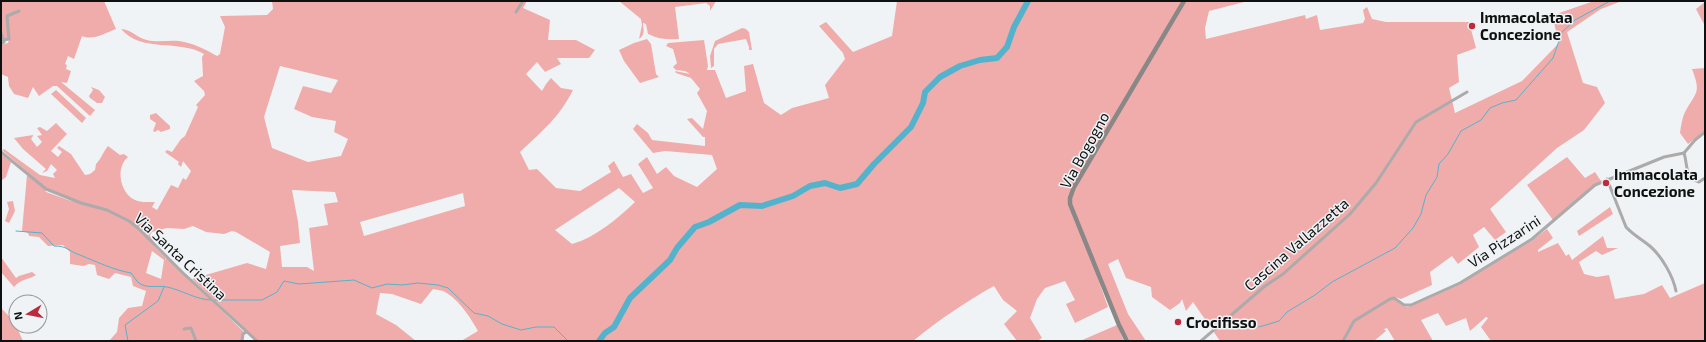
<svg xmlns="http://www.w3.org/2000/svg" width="1706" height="342" font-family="'Exo 2',sans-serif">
  <rect width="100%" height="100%" fill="#f0f3f5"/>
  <g fill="#f0acab" fill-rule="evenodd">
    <path d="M1,1H104L116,29C105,33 93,41 82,36L74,59L68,56L65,64L67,65L66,69L71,71L67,83L61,82L95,110L90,116L57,86H53L39,96L33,87L28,98L14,94L9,86L8,77L1,74V45L8,43L9,40L7,38H4L1,30Z"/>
    <path d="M272,1H527L523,8L550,20L548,40H576L595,50L589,58H557L561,64L545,72L537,62L526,74L542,91L546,84L551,78L561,88L573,90C559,118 542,131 520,152L529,170L537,169L556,188L580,191L611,172L608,166L614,161L623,177L631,174L643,193L653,188L638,164L647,157L657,174L666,167L674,176L697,187L717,169L712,155L665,151L653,153L633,129L637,124L648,133L652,140L705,146V137H703L687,119L692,118L703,129L707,111L697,93L700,89L691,78L676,73L675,71L690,74L685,71L676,70L673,67L677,63L673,49L666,46L668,43L704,40L708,66L707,70H715L726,98L746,91L744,66L753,64L764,103L781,115L792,108L829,98L825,85L845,59L843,53L819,26L826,22L853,52L892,36L897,1H1248L1209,11L1205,28L1206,39L1305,15L1306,19L1317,15L1320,30L1363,23L1365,19L1363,10L1367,7L1372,19L1386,22H1469L1476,48L1457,55L1459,82L1449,88L1455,113L1522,81L1559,43L1554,23L1559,13L1594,1H1622L1601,9L1567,32L1583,83L1597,87L1605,103L1584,130L1557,148L1490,209L1506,232L1495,240L1484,227L1473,235L1479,247L1458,264L1452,256L1430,272L1432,285L1401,299L1394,297L1391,299H1394L1403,306L1408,307L1456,286L1533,240L1547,229L1553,238L1538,250V252L1558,243L1566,256L1569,254L1572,260L1603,236L1607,248H1618L1602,255L1596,251L1579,262L1584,274L1597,277L1609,275L1615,299L1644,294L1662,285L1670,298L1705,283V341H1491L1481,327L1488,318L1486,317L1470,331L1466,318L1446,326L1438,313L1421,320L1433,341H1395L1387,328L1384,329L1386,331L1374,341H1220L1193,302L1186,311L1182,299L1180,303L1170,310L1152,297L1151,287L1126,278L1118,259L1108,264L1128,314L1146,341H1130L1121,326L1089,253L1108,307L1075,323L1066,304L1075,300L1065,281L1045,288L1037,299L1030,318L1042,338L1037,341H1017L1004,324L1017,311L1003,300L994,286C965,302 939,320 913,341H815V340L812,341H461L478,331C471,318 458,299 445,292C442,290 436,290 433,289L421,304L392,294L380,293L376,314L396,325L416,341H258L192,279L247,263L266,269L270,252L236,232L232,231L224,234L206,232L193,226L184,229L167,228L152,232L150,235L155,244L154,246L166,258L165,260L167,258L244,332L241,341H109L117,332L119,318L128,308L142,306L146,291L133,286L131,277L115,273L109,279L97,275L95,265L89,264L83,266L70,264V252L63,245L48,246L39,237L29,236L28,233L22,231L27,175L45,189L46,192L74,202L46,188L2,150L4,149L40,175L55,178L53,174L57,170L51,164L47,171L42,173L46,169L23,149L14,138L33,135V136L31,139L37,147L42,142L37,136L42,135L37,128L40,127L47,131L56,123L67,134L51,151L58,157L62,152L57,148L59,146L71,154L85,175L90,174L95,170L96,164C101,159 103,152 108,146L120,155L124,154L128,157C116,167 119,190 133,199C139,203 148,202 155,202L152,207L157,210L171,185L178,188L183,178L186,180L191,171L183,161L181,167L178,164L179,162L165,152L167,150L172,152L181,139L185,136L198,107L196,105L205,95L204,91L194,81L203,76L202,57L204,54C179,39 141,53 121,29C131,29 137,38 147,40C157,43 168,40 179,41C193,43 205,49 217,56L220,54L225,27L220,16L267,15L273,9ZM280,66L338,80L331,93L303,86L294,109L312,117L336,121L334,132L348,139L341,156L308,162L272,148L264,117ZM619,188L635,202C617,219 596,237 572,244L555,230ZM292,190L335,192L338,202L324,204L328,225L309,228L314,271L307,267H282L280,246L300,243L298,222ZM463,193L465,206L364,236L360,222ZM152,251L164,260L161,279L146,273Z"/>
    <path d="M619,1H716L710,11V6L706,3L675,7L679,39C668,40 658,39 648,34L646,24L643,23C643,30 646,34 639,39L642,25L641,19Z"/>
    <path d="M1705,2V26L1696,9Z"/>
    <path d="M742,28L746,29L749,32L752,50H749V47L746,39L718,44L714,49V66L711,68L710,56L715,41Z"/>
    <path d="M647,39L651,44L656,74L659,77L640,83L624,61L619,50L634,43Z"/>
    <path d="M1705,68V131L1688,144L1680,133C1681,126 1682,118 1685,112C1697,91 1701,93 1692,69Z"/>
    <path d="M91,87L99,90L105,97L102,103H97L90,98L89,96L93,90Z"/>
    <path d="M56,90L86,118L82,123L51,94Z"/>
    <path d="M156,113L170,126V129L161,132L158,130L155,132L153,131L156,123L150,119V115Z"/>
    <path d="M1,154L11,162L6,177L1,181Z"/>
    <path d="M1567,157L1585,178L1595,172L1601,181L1553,220L1527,185Z"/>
    <path d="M13,201L15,211L9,223L5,221L9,209L7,202Z"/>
    <path d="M1610,207L1613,214L1579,236L1577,231Z"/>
    <path d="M1,257L16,278L19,276L32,272L36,275C29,280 22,278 14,287L1,272Z"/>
    <path d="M1,308L14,321L23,341H1Z"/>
    <path d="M1117,325L1124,341H1080Z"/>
  </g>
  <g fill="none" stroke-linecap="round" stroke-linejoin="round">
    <g stroke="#54b3cc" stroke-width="1">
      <path d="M16,231L42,233L54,246C68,246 68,251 80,255C97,262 114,270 131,273C134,276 136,281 139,283C147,289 158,285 167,287C182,290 196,300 212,300"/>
      <path d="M215,300H262L277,292L284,281L299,284L354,280L372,288L387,284L402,285L418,283L438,285L448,288L474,313L488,316L502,324L521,330L536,327H554L568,341"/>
      <path d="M1259,327L1279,321L1287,312L1315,295L1332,282L1395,248L1413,228L1421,214L1426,195L1437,177L1439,164L1448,154L1461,131L1481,120L1490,108L1502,103L1516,100L1553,58L1562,32L1575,20L1610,1"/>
      <path d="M128,341L125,325L158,301L164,287"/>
    </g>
    <path stroke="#54b3cc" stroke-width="6" d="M599,341L605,333L614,327L630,298L670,260L677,248L695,227L709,222L740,205L762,206L793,196L810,186L825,183L840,188L857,184L874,164L911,127L923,103L925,92L940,77L960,66L980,60L997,58L1007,47L1014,27L1028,1"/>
    <g stroke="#acaaaa" stroke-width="3">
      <path d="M516,12L523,1"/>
      <path d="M1,33L4,42L1,44"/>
      <path d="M3,40L9,39L7,16L19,11"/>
      <path d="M1,152L46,189L81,203L107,210L129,221L138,228L183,273L257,341"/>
      <path d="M1684,153C1688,165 1684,177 1699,182L1705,178"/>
      <path d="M1684,153L1695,140L1705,132"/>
      <path d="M1607,179L1626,227C1633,235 1643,240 1651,247C1662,257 1673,276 1676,291"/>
      <path d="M184,329L191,328L196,341"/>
      <path d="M242,341L243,334L246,332"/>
      <path d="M1201,341L1265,286L1283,274L1350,214L1376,183L1416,122L1467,92"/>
      <path d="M1343,341L1354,321L1390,299L1394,298L1404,305H1411L1460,283L1532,239L1595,185L1664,157L1684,153"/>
    </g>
    <path stroke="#8a8787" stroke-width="4.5" d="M1127,341L1119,325L1070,204V198L1074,187L1184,1"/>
  </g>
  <g fill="#bc2b3d" stroke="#f0f3f5" stroke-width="1.5">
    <circle cx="1472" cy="26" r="4"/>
    <circle cx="1606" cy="183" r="4"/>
    <circle cx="1178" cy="322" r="4"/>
  </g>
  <g text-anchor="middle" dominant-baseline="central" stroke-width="3" stroke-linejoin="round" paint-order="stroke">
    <g font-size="15" font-weight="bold" fill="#0f1111" stroke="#f0f3f5" text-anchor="start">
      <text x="1480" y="17">Immacolataa<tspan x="1480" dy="17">Concezione</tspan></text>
      <text x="1614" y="174">Immacolata<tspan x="1614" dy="17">Concezione</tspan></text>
      <text x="1186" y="322">Crocifisso</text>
    </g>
    <g font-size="15" fill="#0f1111" stroke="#f0f3f5">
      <text transform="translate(1084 150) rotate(-61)">Via Bogogno</text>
      <text transform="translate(1504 241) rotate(-33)">Via Pizzarini</text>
      <text transform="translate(1296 244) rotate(-41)">Cascina Vallazzetta</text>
      <text transform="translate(181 256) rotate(43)">Via Santa Cristina</text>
    </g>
  </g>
  <rect width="1706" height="342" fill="none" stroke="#0f1111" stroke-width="4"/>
  <g transform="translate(28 314) rotate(260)"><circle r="19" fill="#f0f3f5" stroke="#96999a"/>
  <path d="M0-3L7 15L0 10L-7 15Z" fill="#bc2b3d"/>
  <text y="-6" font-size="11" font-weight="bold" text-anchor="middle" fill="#0f1111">N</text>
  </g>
</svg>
